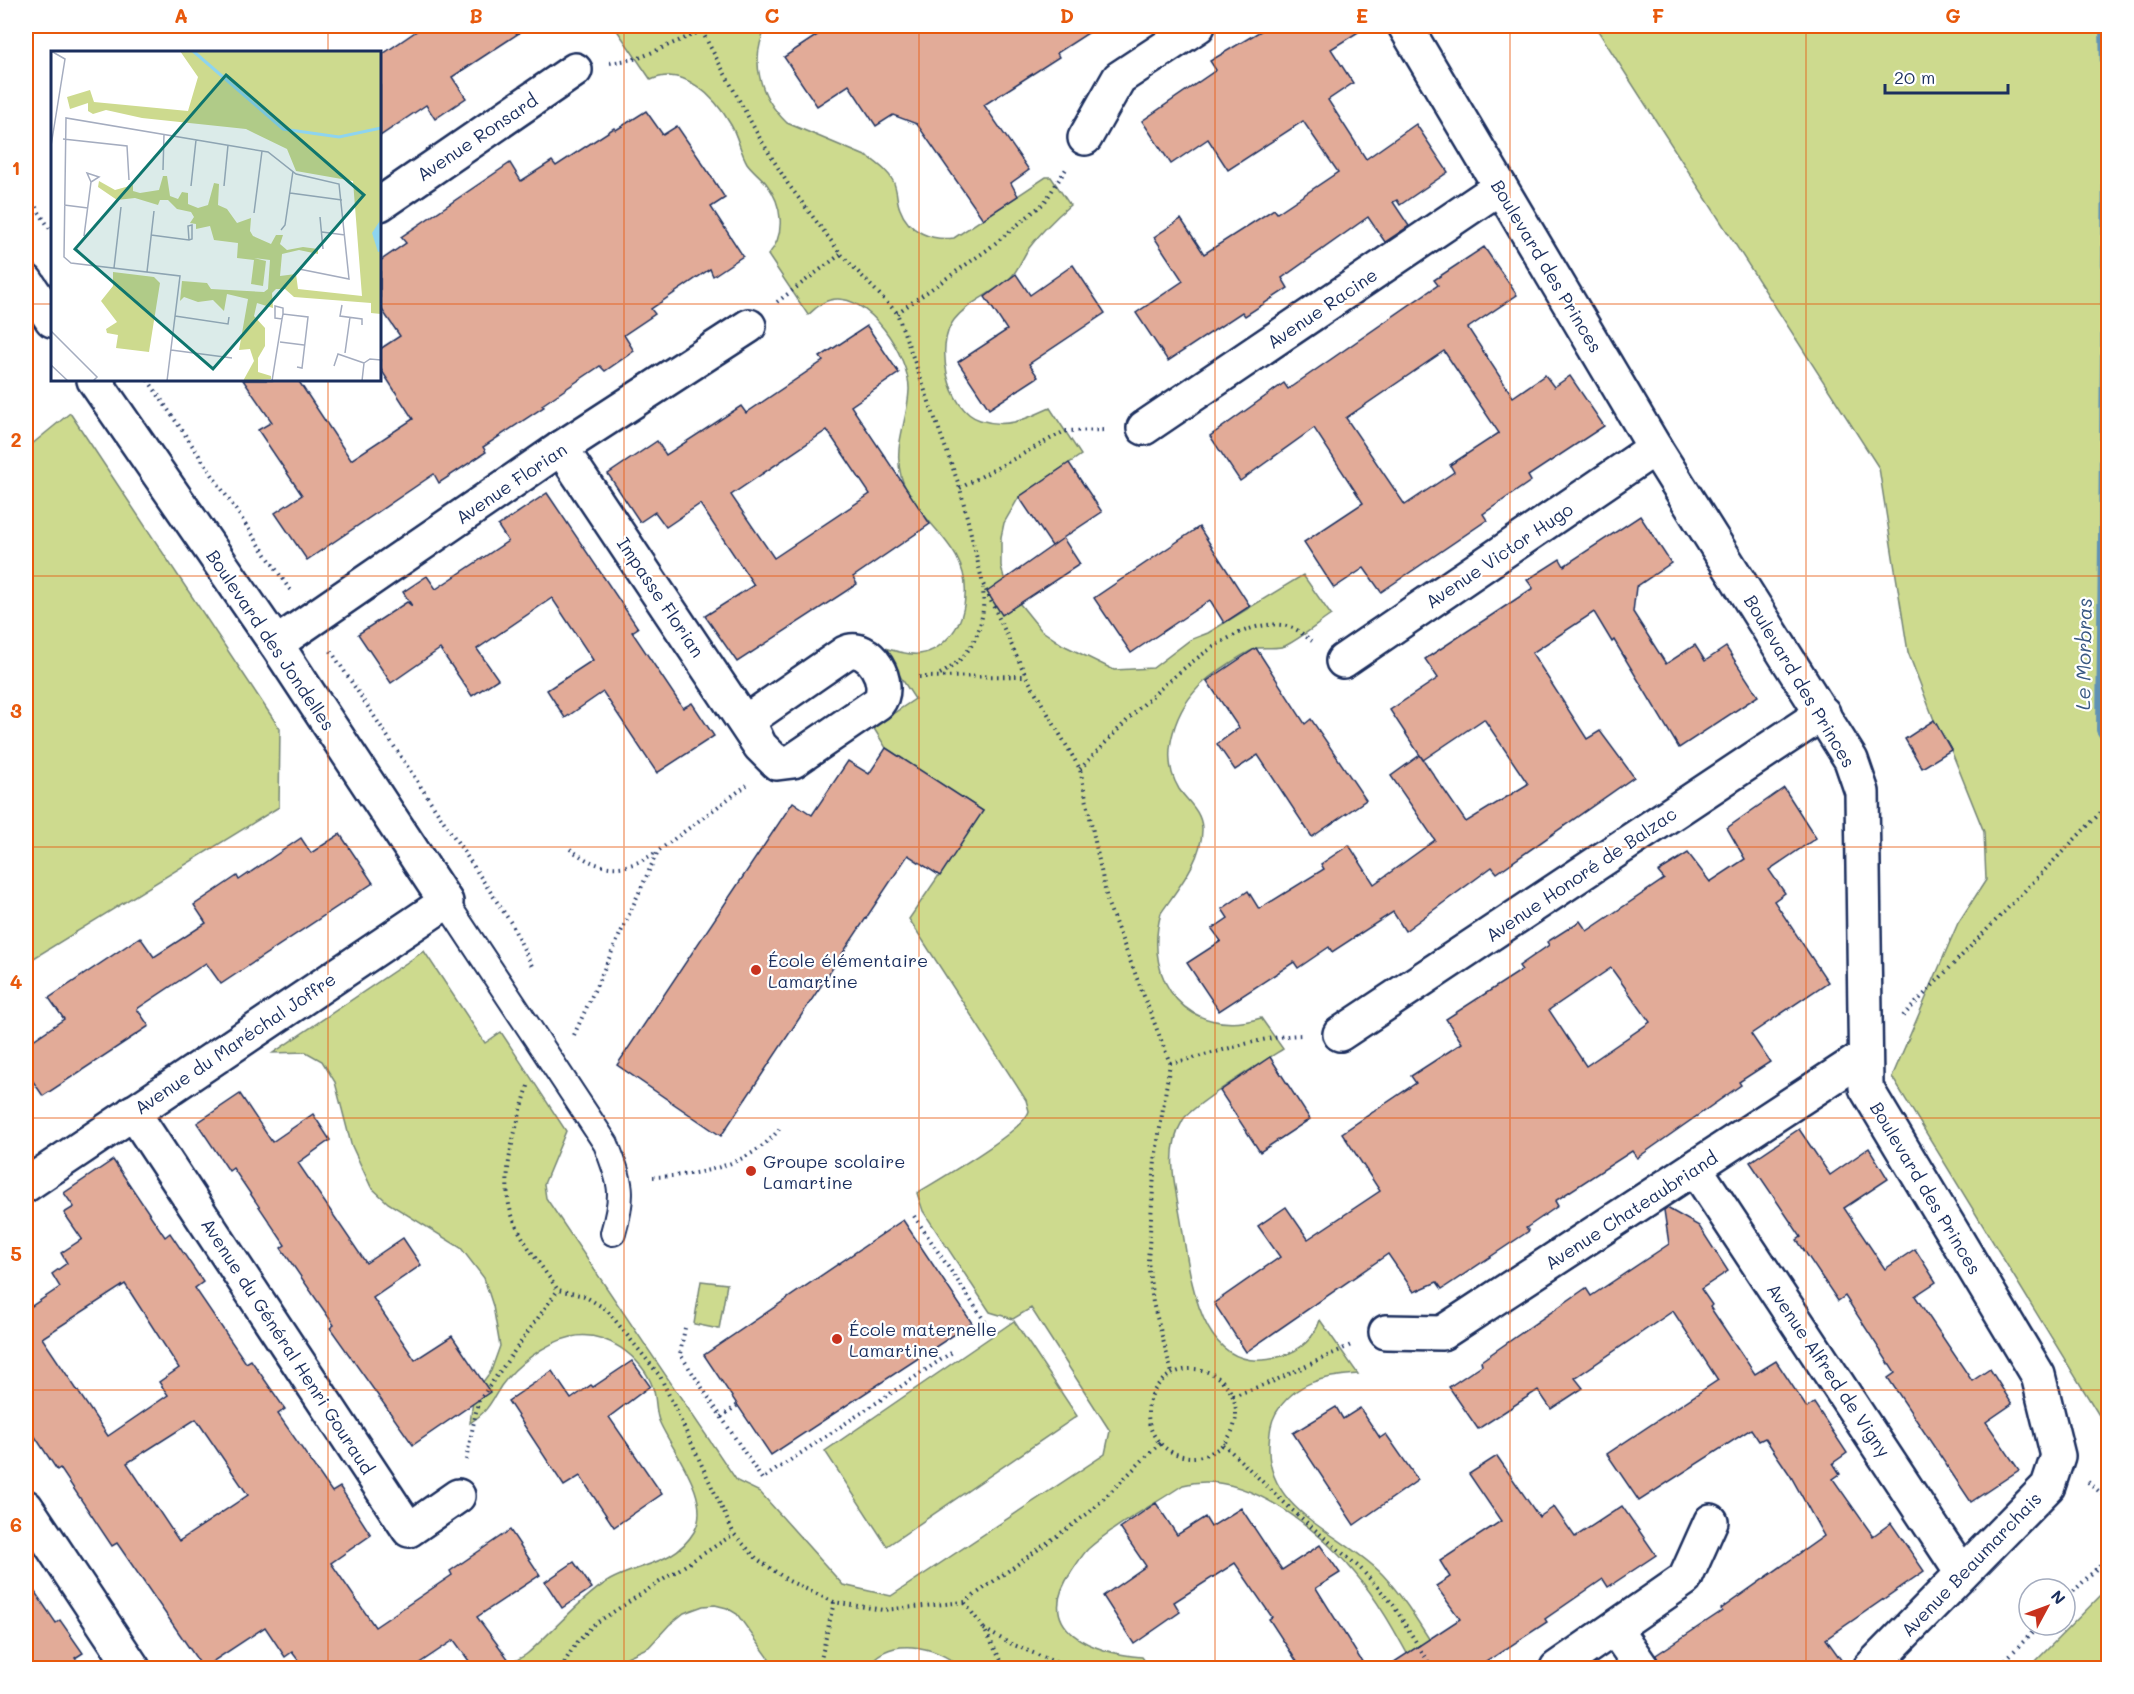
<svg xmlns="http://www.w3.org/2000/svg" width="2134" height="1694" font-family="Mali,sans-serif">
  <rect width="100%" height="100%" fill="#fff"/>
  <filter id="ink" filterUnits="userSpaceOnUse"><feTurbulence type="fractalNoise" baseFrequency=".0167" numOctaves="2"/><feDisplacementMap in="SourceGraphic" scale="12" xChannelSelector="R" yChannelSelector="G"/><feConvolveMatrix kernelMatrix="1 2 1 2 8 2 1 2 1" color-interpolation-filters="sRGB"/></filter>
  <g filter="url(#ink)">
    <g fill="#cdda8e" stroke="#748476" stroke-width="1.5">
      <path d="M614,26H767C749,60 759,96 787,123L870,158C879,165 888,171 893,181C898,191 896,200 900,209C908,232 932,241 954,238L1046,177H1051L1070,205C1055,218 1041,232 1029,248C1022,258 1018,272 1009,279C992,294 968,302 954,320C934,346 948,410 980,420C1007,429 1026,419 1050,408L1081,455L1019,497L1004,523L1001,537V566L1004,578L1020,604L1041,630L1063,645L1114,670L1153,668L1190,640L1208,633L1303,575L1331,615C1316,625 1301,638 1285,646C1278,649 1267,647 1258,648C1248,650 1213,674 1204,682C1176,707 1158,755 1179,789C1188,802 1201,811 1202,828C1203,859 1178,888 1161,913C1142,982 1189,1040 1261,1018L1283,1049C1264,1061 1191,1106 1183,1120C1163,1153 1177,1192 1182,1227C1191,1281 1201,1382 1282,1356C1301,1350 1314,1339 1320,1320L1358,1374C1324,1376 1295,1382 1276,1413C1270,1424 1270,1432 1269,1444C1265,1512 1343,1533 1383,1575C1408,1602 1427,1637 1448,1668H1415C1397,1635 1379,1601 1354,1572C1318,1528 1243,1468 1183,1485C1152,1506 1116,1524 1088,1549C1082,1555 1077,1564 1072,1571C1031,1630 1093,1653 1142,1657L1150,1668H962C934,1645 889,1635 866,1668H776L737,1614L727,1608L715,1605L703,1606L684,1613L669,1625L649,1647L627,1657L611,1668H501C509,1663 521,1659 528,1653C551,1633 585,1594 610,1580C639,1564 675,1564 694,1532C713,1499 673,1452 660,1423C655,1413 657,1399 653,1388C643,1357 604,1329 571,1337C545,1343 516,1365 501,1386C490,1404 488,1411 470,1423L474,1394L491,1371L500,1346L493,1306L484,1278L461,1248L388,1203L371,1187L351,1144L335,1082L322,1061L306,1052L273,1053L424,951L485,1043L501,1032L566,1131L544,1184L546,1198L737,1481L760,1492L843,1585L891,1596L1105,1454L1110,1431L1031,1308L1013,1319L990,1312L923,1211L917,1193C938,1180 1024,1131 1029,1111L1026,1100L909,919L983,811L886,748L873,727L915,699L881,647C907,655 927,661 948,638C959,627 964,613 965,597C970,543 914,522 901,476C893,445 908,420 909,390C910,358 868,290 830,300C821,302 815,309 808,315L768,255C787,234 782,204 766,183C760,176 752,170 747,163C740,151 738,137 731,125C715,97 684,65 651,80Z"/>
      <path d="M1595,26H2108V1430L1892,1077L1958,923L1986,880L1984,832L1951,750L1934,720L1908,652L1879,468Z"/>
      <path d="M70,413L280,729L279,807L26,963V449Z"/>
      <path d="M701,1281L727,1284L719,1329L694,1324Z"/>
      <path d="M1014,1321L1077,1416L887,1546L825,1451Z"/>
      <path d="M2108,1588V1668H2029Z"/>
    </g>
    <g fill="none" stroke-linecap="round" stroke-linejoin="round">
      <path stroke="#6092b5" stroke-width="12" d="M2105,26L2108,159L2102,730L2108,740"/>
    </g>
    <g fill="#e2ab98" stroke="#1b2f5e" stroke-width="1.5" fill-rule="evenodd">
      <path d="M424,26H530L452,77L466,98L435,119L426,105L380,136V56Z"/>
      <path d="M831,26H1099L1057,53L1059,57L984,105L1029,170L1011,183L1018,196L983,219L917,124L893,115L876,126L849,85L817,106L784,57Z"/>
      <path d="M1269,26H1368L1331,49L1353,83L1328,100L1366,159L1416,124L1448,172L1400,205L1397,200L1393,202L1409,226L1385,242L1368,217L1282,278L1288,288L1245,316L1242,312L1168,361L1136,313L1183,281L1154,237L1181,219L1204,254L1274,209L1277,213L1338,172L1303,121L1228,170L1208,139L1171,164L1142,121L1216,70L1210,61Z"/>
      <path d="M646,111L663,135L677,126L707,170L725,198L711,207L743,256L713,276L710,269L651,309L655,314L624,335L634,351L605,371L600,366L542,405L544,407L483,447L486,452L439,483L434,474L307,560L275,513L302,495L258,430L272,422L243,380H298L351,460L413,419L380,368V349L400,336L380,307V261L406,243L401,237L510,163L521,181L552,161L556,166L614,128L616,130Z"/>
      <path d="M1484,247L1517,295L1468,328L1513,397L1545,375L1554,387L1570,376L1604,426L1528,476L1531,481L1483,514L1487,520L1381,592L1364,568L1334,588L1304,542L1363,503L1314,428L1240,481L1210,436L1284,383L1288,389L1438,285L1434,280ZM1444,351L1499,433L1450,465L1454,472L1405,505L1346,418Z"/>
      <path d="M1073,265L1105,313L1029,364L1038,377L989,409L958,362L1007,330L985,297L1016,274L1030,295Z"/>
      <path d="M867,326L899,373L851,406L930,524L853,577L857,584L737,662L705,616L754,585L700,504L666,527L655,512L640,522L608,474L657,441L666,455L741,406L746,413L823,361L820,357ZM827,430L870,494L774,558L731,495Z"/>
      <path d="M1069,463L1102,512L1063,538L1080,564L1002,615L987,592L1062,539L1052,546L1019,497Z"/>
      <path d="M547,493L638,628L632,632L683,708L692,703L714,736L657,773L603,692L565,718L547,690L593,660L552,598L477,649L498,679L472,696L440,649L391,683L358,634L407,602L412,606L403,592L427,576L436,589L508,541L498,526Z"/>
      <path d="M1640,516L1671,563L1636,587L1633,612L1666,664L1695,645L1705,661L1726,647L1758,696L1679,748L1614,640L1612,642L1594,612L1532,653L1587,739L1600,731L1634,777L1497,873L1492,867L1405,931L1393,912L1332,952L1329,947L1298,968L1294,962L1219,1011L1187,963L1221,941L1212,929L1228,918L1222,909L1248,891L1259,909L1324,869L1321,864L1349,845L1374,884L1435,840L1391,776L1420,755L1466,822L1528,784L1484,719L1423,760L1390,710L1438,678L1425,659L1533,588L1527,580L1560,559L1564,566Z"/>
      <path d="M1199,527L1250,606L1224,623L1210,600L1131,653L1094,598Z"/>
      <path d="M1256,648L1305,724L1311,719L1366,800L1312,837L1258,755L1235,770L1217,744L1239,728L1207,681Z"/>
      <path d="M1934,720L1951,750L1922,768L1905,739Z"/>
      <path d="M886,748L983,811L940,876L908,855L721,1136L617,1065L793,802L812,815L848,761L869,774Z"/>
      <path d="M1784,788L1816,838L1769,870L1785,893L1774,901L1828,982L1751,1034L1770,1062L1739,1082L1741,1085L1637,1158L1632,1151L1555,1201L1558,1206L1526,1228L1529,1231L1442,1289L1437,1282L1414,1292L1388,1254L1246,1352L1214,1303L1280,1257L1258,1226L1286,1207L1308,1239L1380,1191L1342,1133L1416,1083L1411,1076L1462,1043L1446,1019L1522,970L1519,966L1549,945L1547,942L1580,921L1587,931L1664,879L1658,872L1688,853L1710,882L1745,859L1727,828ZM1611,968L1650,1022L1586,1066L1549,1010Z"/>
      <path d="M340,834L373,883L221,984L206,963L137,1009L149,1026L43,1096L26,1071V1045L64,1019L49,998L140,937L154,957L206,923L194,905L237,876L239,880L301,838L311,853Z"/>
      <path d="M1270,1057L1310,1119L1260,1152L1220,1091Z"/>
      <path d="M240,1094L272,1142L313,1114L330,1140L298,1163L366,1263L403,1238L421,1265L373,1298L415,1360L452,1336L490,1392L413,1445L330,1328L334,1325L281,1248L285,1245L233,1168L229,1171L197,1123Z"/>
      <path d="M1799,1129L1830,1175L1869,1148L1888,1179L1844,1208L1885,1269L1915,1249L1936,1282L1915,1296L1972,1381L1990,1369L2012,1404L1986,1422L2019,1470L1971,1502L1888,1378L1895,1373L1845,1296L1838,1301L1797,1240L1801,1237L1750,1162Z"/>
      <path d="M113,1160L165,1237L170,1233L203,1282L195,1288L246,1363L251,1360L285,1409L278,1414L332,1492L340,1487L371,1535L331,1563L375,1627L452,1575L450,1571L510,1530L540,1575L477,1617L515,1668H474L454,1640L412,1668H304L292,1652L285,1657L265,1627L203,1668L117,1543L112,1546L60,1468L57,1470L26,1423V1310L60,1287L52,1274L67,1263L61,1253L82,1239L64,1213L74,1207L64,1193ZM125,1284L179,1368L159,1382L168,1395L108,1436L42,1338ZM196,1419L248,1495L179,1541L127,1463Z"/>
      <path d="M1667,1208L1699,1226L1728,1271L1701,1289L1712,1305L1710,1307L1755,1374L1776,1361L1807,1408L1814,1403L1847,1453L1833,1463L1840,1474L1833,1479L1873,1536L1891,1523L1924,1571L1826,1639L1847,1668H1660L1656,1655L1722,1611L1721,1609L1824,1536L1790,1475L1765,1438L1759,1441L1751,1429L1639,1501L1607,1454L1718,1380L1673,1311L1575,1378L1583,1388L1551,1409L1538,1390L1478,1429L1449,1387L1482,1365L1481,1361L1586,1288L1591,1296L1669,1244L1664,1210Z"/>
      <path d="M903,1220L972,1323L771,1455L704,1355Z"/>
      <path d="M632,1361L650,1386L609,1417L662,1494L614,1527L580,1476L564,1486L508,1401L552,1371L571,1399L591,1385L593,1387Z"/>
      <path d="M1336,1407L1343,1419L1360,1408L1380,1438L1386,1434L1418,1480L1354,1525L1293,1433Z"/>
      <path d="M1497,1456L1539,1517L1554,1507L1575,1537L1622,1506L1656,1555L1608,1587L1603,1579L1545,1619L1547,1622L1477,1668H1385L1460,1619L1436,1586L1450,1577L1440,1561L1501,1521L1469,1474Z"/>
      <path d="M1156,1503L1177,1535L1205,1517L1211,1527L1241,1508L1282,1570L1320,1545L1340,1573L1316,1588L1366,1668H1301L1269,1619L1272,1617L1235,1563L1174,1602L1180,1612L1134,1644L1103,1596L1146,1566L1120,1528Z"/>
      <path d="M574,1562L592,1588L562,1608L545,1582Z"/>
      <path d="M26,1579L56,1623L60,1620L83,1653L75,1658L83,1668H26Z"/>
    </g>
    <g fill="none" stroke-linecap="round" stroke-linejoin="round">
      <g stroke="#1b2f5e" stroke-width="28">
        <path id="service" d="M446,902L606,1144C621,1183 625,1192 613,1233"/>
      </g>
      <g stroke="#1b2f5e" stroke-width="38">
        <g id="minor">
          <path d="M1405,26L1655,448L1851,760L1862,792L1866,1088L2038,1375L2058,1456L2048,1486L1870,1668"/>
          <path d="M1085,138L1119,78L1198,26"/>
          <path d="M380,204L575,70"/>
          <path d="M26,281L52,320"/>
          <path d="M1144,428L1500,187"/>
          <path d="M561,448L760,746L777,763L793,761L878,703C894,684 869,641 845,653L754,716L752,729L760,746"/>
          <path d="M276,644L561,448L749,326"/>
          <path d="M1343,661L1655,448"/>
          <path d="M1340,1034L1823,713"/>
          <path d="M133,1112L409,1530L458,1496"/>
          <path d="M1695,1168L1962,1573"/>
          <path d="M26,1185L446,902L276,644L94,380"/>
          <path d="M1386,1332L1442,1333L1865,1056"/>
          <path d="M26,1507L133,1668"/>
          <path d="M1615,1629L1642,1668"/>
          <path d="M1557,1668L1685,1579L1711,1521"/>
        </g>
      </g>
      <g stroke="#1b2f5e" stroke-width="4" stroke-dasharray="1.5 4.5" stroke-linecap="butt">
        <path d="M699,26L758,135L788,184L841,254L897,313L960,488L983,584L1026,676L1080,769L1108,904L1170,1063L1155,1160L1148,1261L1153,1303L1172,1373"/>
        <path d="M610,63L639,58L713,26"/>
        <path d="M26,192L52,232"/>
        <path d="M777,302L841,254"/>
        <path d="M897,313L987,250L1044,203L1066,169"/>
        <path d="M148,380L290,590"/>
        <path d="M960,488L1065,431L1107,430"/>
        <path d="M331,651L511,923L533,968"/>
        <path d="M940,674C974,656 986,625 983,588"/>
        <path d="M919,677L1026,676"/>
        <path d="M1080,769C1121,728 1229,602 1293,628C1300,631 1306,637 1312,641"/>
        <path d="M570,849C602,873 625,873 658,851"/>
        <path d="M1903,1016L2108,805"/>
        <path d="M574,1035L658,851L747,785"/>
        <path d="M1170,1063C1215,1055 1257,1036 1303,1035"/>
        <path d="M528,1086C518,1122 504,1159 508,1198C511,1229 541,1265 558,1290L584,1296L606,1309L660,1376L734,1534L757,1559L789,1581L834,1602L883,1610L965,1602L1090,1512L1160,1443"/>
        <path d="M653,1177C697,1176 753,1165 780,1128"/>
        <path d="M914,1216L994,1335"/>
        <path d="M685,1328L680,1354L762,1479L954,1351"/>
        <circle cx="1192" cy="1413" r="44"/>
        <path d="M1233,1396L1274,1381L1351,1345"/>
        <path d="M721,1417L738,1405"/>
        <path d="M1223,1444L1292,1510L1360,1568L1392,1603L1432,1668"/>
        <path d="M466,1460L478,1402L558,1290"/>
        <path d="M2088,1482L2108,1499"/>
        <path d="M2065,1600L2108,1557"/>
        <path d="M965,1603L984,1629L1005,1668"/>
        <path d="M984,1629L1007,1642L1069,1668"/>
        <path d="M561,1668L575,1645L593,1625L734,1534"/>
        <path d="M819,1668L834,1602"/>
        <path d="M1997,1668L2040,1625"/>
      </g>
      <use href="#service" stroke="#fff" stroke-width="24"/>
      <use href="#minor" stroke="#fff" stroke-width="33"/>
    </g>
  </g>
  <path fill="none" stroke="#e8590c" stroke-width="1.5" stroke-opacity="0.55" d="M328,26V52M624,26V1668M919,26V1668M1215,26V1668M1510,26V1668M1806,26V1668M26,304H52M380,304H2108M328,380V1668M26,576H2108M26,847H2108M26,1118H2108M26,1390H2108"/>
  <g fill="#c8321e" stroke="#fff" stroke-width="2">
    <circle cx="756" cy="970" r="6"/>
    <circle cx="751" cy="1171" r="6"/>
    <circle cx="837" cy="1339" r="6"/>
  </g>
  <g text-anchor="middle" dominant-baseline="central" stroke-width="4.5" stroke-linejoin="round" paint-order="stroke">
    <g font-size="18" fill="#1b2f5e" stroke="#fff">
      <text transform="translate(477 137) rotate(-34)">Avenue Ronsard</text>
      <text transform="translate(1547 266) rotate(59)">Boulevard des Princes</text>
      <text transform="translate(1322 308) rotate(-34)">Avenue Racine</text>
      <text transform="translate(511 483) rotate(-34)">Avenue Florian</text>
      <text transform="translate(1499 555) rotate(-34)">Avenue Victor Hugo</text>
      <text transform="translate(661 597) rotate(56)">Impasse Florian</text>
      <text transform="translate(271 640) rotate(56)">Boulevard des Jondelles</text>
      <text transform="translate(1800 681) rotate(59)">Boulevard des Princes</text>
      <text transform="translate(1581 874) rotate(-34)">Avenue Honoré de Balzac</text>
      <text transform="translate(235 1043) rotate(-34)">Avenue du Maréchal Joffre</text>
      <text transform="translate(1926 1188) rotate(59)">Boulevard des Princes</text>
      <text transform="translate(1631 1210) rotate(-33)">Avenue Chateaubriand</text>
      <text transform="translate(288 1346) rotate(57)">Avenue du Général Henri Gouraud</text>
      <text transform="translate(1829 1370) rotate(56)">Avenue Alfred de Vigny</text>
      <text transform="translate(1971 1564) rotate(-46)">Avenue Beaumarchais</text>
    </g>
    <g font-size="18" fill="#1b2f5e" stroke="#fff" text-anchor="start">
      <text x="768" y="960">École élémentaire<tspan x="768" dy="21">Lamartine</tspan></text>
      <text x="763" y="1161">Groupe scolaire<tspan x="763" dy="21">Lamartine</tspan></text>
      <text x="849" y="1329">École maternelle<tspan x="849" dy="21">Lamartine</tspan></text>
    </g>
    <g font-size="20" font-style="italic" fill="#385882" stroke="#fff">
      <text transform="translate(2083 654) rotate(-89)">Le Morbras</text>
    </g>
  </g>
  <g transform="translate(51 51)">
    <rect width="330" height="330" fill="#fff"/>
    <path d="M129,0H330V263L320,262V252L243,246L234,238H225L221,242L222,257L206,252L203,265L214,277V295L207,307V321L220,325V328L192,330L203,310L199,298L188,299L197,248L176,243L173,260L162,249L147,251L133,246L129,250L131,230L156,232L160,238L213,241L217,238L219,209L203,207L215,210L212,235L200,233L203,209L186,207L187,192L163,189L159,175L145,178V173L139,172L143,166L140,161L126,158L117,149H109L107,154L84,147L66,149L47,136L48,130L64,139L82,134V140L89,142L108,139L112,125H116L119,145L127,148L131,141L137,142V153L147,157L157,154L163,132L168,133L167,154L176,158L186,172L200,167L199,180L202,185L220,193L225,184H232L229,193L236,199L252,196L267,198V203L248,199L231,203L229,225L245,223L247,238L311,245L302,130L245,120L236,98L195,78L91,67L55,59L42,63L37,60V52L19,58L16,46L39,39L43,51L137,60L147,26ZM62,221L103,226L109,232L98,301L65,297L67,284L56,282L55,278L66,271L50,250L62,235Z" fill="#cdda8e"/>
    <path d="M330,168V200L327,201L321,182Z" fill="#8ed4ef"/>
    <path fill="none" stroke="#8ed4ef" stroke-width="3" d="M142,0L232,78L288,86L330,77"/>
    <path fill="none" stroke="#a4acbf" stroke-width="1.5" d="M12,88L76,95L78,129M0,95L14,8L0,0M112,119L113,83M140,135L145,89M173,135L177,94M239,142L291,149M13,154L37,157M203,162L211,100M269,166L272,198M230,179L234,174L242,120M271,181L294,184M100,184L138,189L141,188V174L137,175L138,189M33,185L40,131L48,126L36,122L40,131M63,217L70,156M96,221L103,160M291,254L289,265L311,268V274M232,263V257L224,255V267L231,268L232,263L257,266L251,317L246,316M124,265L177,273L178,266M0,280L46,326L42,330M229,291L253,294M120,299L181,307M294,302L299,266M313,312L319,308L330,309M0,314L17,330M283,315L287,303L313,312M116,330L129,225L20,212L13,206L15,67L217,101L245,123L288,133L298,228L248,218M221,330L231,268M311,330L313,312"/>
    <path fill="#0f766e" fill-opacity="0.15" stroke="#0f766e" stroke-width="3" d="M175,24L313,144L162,318L24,198Z"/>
    <rect width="330" height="330" fill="none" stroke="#1b2f5e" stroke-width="3"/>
  </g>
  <rect width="2134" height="1694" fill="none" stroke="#fff" stroke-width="66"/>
  <g transform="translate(2047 1607) rotate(49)"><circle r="28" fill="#ffffff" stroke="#a4acbf" stroke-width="1.5"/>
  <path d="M0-4.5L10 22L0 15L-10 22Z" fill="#c8321e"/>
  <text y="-9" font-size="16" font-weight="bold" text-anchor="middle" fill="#1b2f5e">N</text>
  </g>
  <path d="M1885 84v9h123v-9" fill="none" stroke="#1b2f5e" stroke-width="3"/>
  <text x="1894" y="84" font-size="18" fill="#1b2f5e" stroke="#ffffff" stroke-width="4.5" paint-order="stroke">20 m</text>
  <rect x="33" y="33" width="2068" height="1628" fill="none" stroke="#e8590c" stroke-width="2"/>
  <g font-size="20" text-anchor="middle" font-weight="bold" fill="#e8590c">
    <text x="181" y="23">A</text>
    <text x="476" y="23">B</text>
    <text x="772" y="23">C</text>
    <text x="1067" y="23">D</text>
    <text x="1362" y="23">E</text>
    <text x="1658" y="23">F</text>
    <text x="1953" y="23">G</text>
    <text x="16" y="175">1</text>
    <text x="16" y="447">2</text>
    <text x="16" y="718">3</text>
    <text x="16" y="989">4</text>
    <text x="16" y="1261">5</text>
    <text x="16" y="1532">6</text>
  </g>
</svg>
